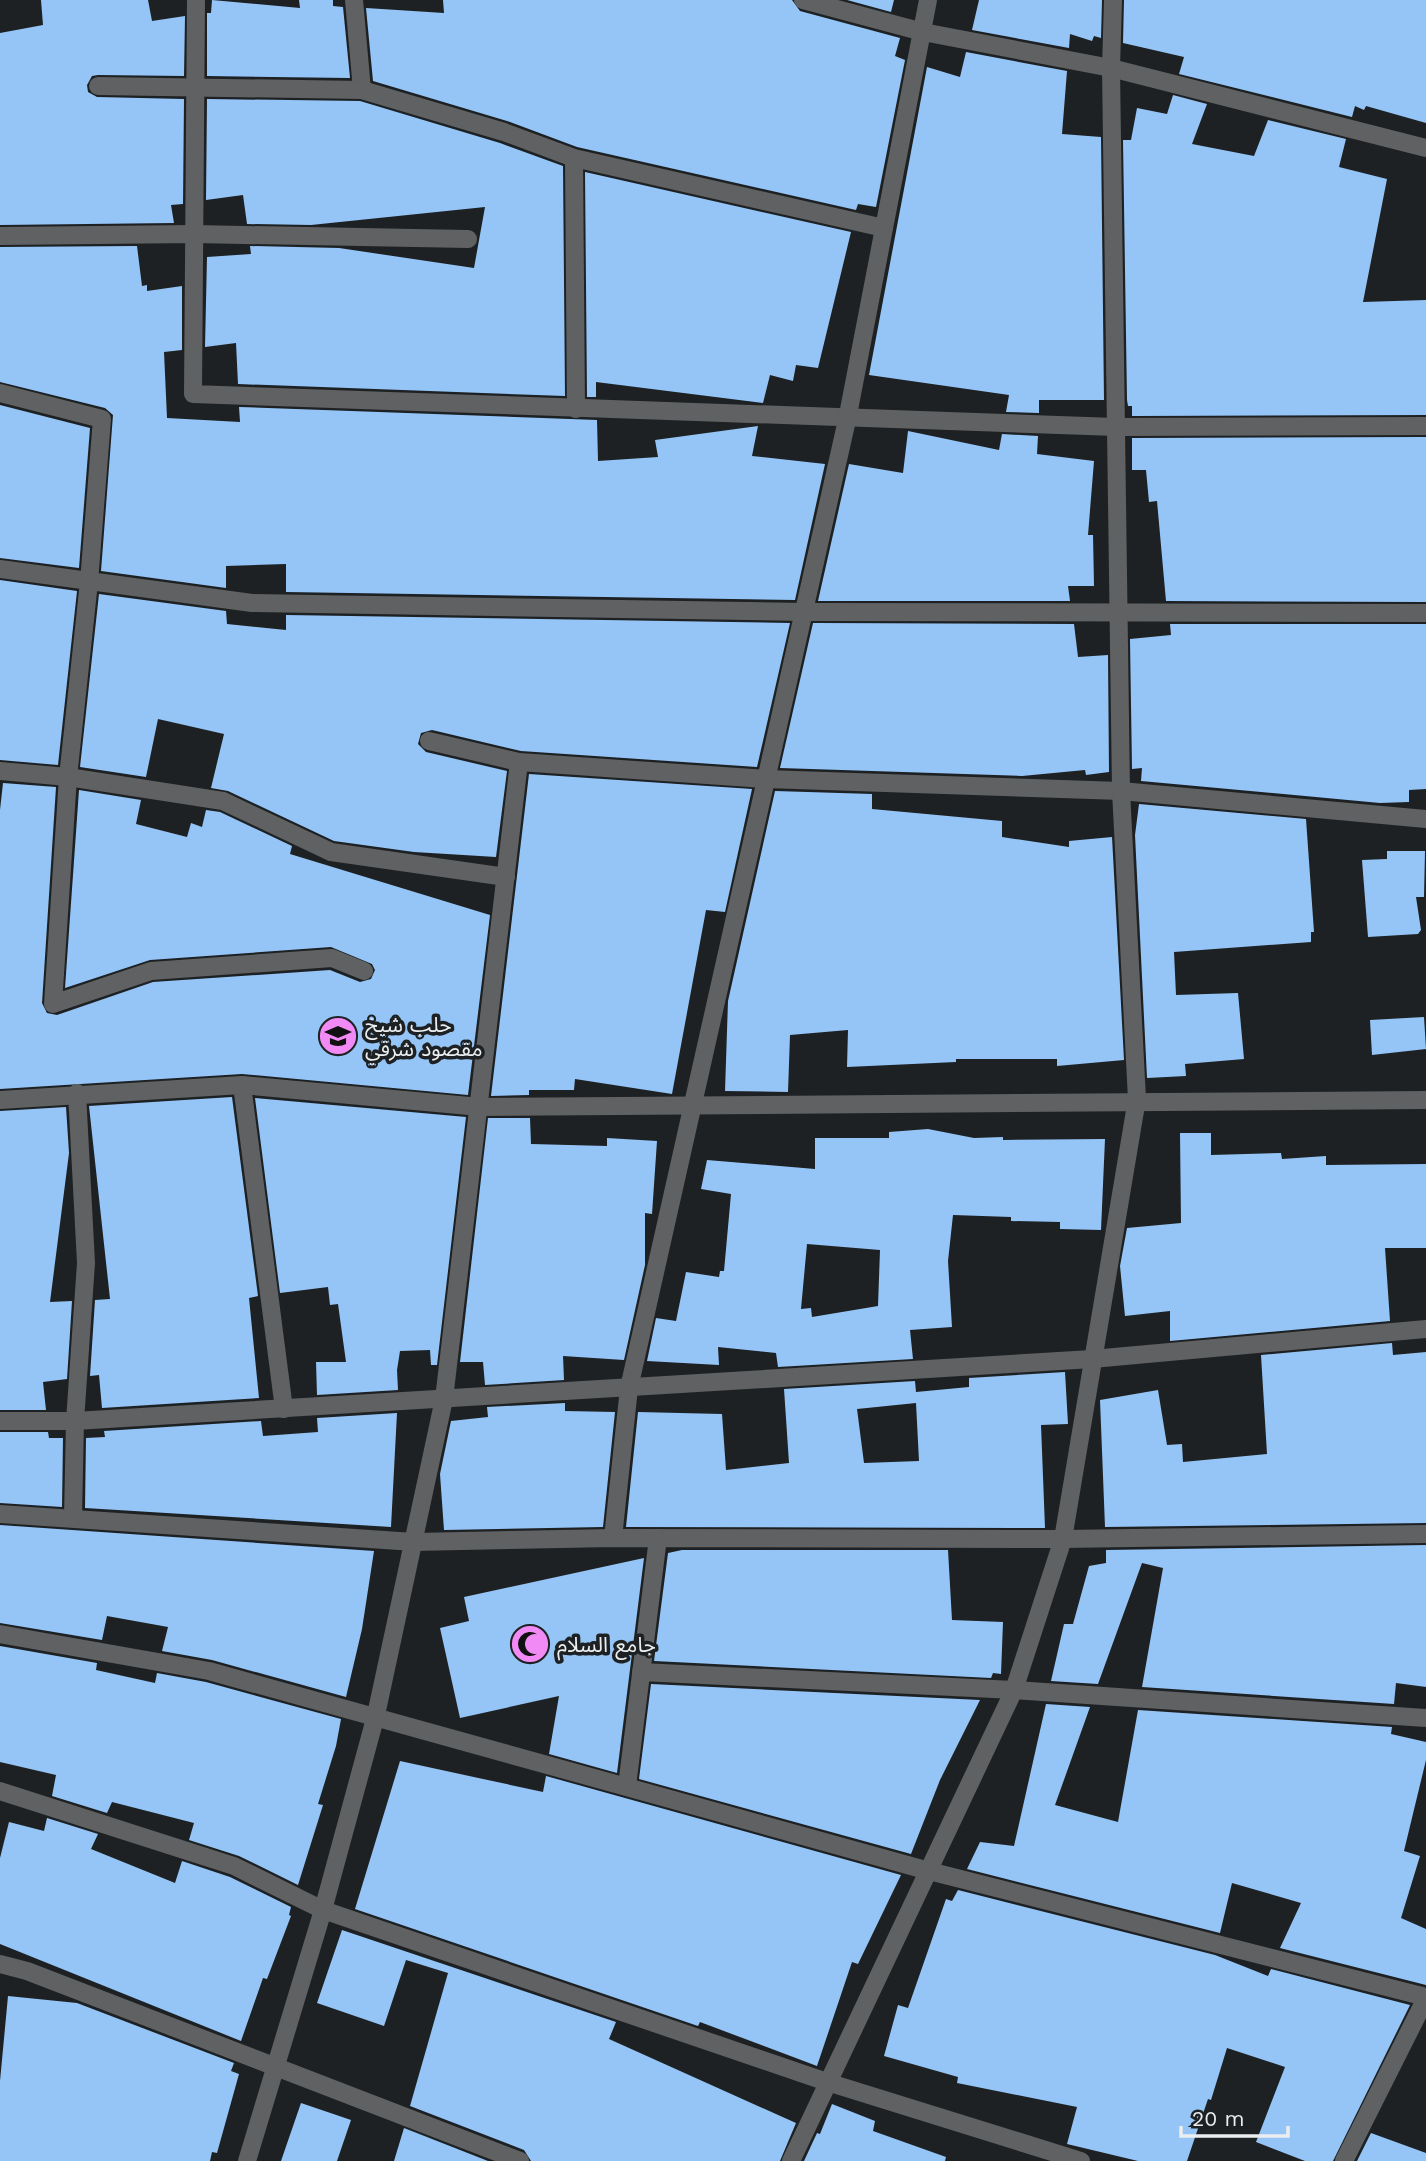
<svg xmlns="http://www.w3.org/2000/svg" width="1426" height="2161" font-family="'Work Sans','Noto Sans Arabic',sans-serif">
  <rect width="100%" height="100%" fill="#1d2123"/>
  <g fill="#95c5f6" fill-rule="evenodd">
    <path d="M41,0H148L152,21L185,16L184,76L98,75L92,76L87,85L88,92L97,97L184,99L183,204L171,205L174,223L0,225V33L43,25Z"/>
    <path d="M212,0L300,8L299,0H333V6L343,7L350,78L207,76V13H211Z"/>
    <path d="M443,0H792L800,11L900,38L895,56L905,60L876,207L858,204L856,210L577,147L507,121L373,81L366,8L444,13Z"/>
    <path d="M847,0H894L891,12Z"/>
    <path d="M979,0H1102L1101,38L1094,36L1092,41L1070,34L1069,48L972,30Z"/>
    <path d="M1124,0H1426V123L1366,106L1364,110L1355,106L1352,117L1179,74L1184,57L1123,43Z"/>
    <path d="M966,52L1067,71L1062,134L1101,137L1104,400H1039V413L1006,412L1009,395L869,375L927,67L960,77Z"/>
    <path d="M1173,95L1207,104L1192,144L1254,156L1268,120L1346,139L1339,167L1387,179L1363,302L1426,300V415L1132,416V406H1128L1127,400L1123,140H1131L1137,108L1167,114Z"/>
    <path d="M207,99L360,101L500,143L563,166L565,396L238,384L236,343L205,347L207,257L251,254L250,246L339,248L474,268L485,207L311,225L247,224L243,195L206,200Z"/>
    <path d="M585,172L851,232L818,368L796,365L793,381L770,375L763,403L596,382V397H587Z"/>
    <path d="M137,246L142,286L147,285V291L182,286V350L164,352L167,418L240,422L239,407L597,420L598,461L658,457L655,440L758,426L752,456L825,464L795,600L286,592V564L226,566V588L101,571L113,415L105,408L0,382V247Z"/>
    <path d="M0,405L90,428L79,568L0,558Z"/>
    <path d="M908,431L999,450L1002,434L1038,436L1037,454L1094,461L1088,535H1093L1094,586H1068L1070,601H818L849,464L903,473Z"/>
    <path d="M1426,437V602L1166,601L1157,501L1149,502L1146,470H1132V438Z"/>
    <path d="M0,580L77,591L58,765L0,760Z"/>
    <path d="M99,594L226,611L227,624L286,630V615L790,623L757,767L521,751L432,730L421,733L418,744L426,752L507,771L496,857L414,852L334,841L228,791L211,788L224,734L158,719L146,777L80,767Z"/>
    <path d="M813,623L1074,624L1078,657L1108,655L1109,772L1086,775L1085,770L1022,776L780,768Z"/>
    <path d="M1170,624H1426V789L1409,790V802L1380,803L1141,781L1142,768L1132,769L1130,639L1171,635Z"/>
    <path d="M529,774L752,789L725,912L706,910L672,1094L575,1079L574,1090H529V1095L491,1096Z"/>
    <path d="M3,783L56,787L42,1003L47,1013L57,1015L153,982L330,970L360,982L371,979L375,970L372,964L331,947L150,960L65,988L79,790L141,800L136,824L187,837L191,823L202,827L206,810L220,812L292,846L290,854L490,915L468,1095L242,1074L0,1089V810Z"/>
    <path d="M775,791L872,794V809L1002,821V837L1069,847V841L1112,837L1124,1060L1057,1066V1059H956V1062L847,1067L848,1030L790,1035L788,1092L725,1091L728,1001Z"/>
    <path d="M1139,804L1306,819L1314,932H1311V942L1174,952L1176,995L1238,993L1244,1059L1185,1064L1186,1076L1147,1078L1135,835Z"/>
    <path d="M1387,851H1425L1424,897H1416L1421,930L1418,934L1368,937L1362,860L1387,859Z"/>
    <path d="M1424,1017L1426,1049L1372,1055L1370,1020Z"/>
    <path d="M232,1097L258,1296L249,1298L259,1398L102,1408L99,1375L90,1376L95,1300L110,1299L89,1106Z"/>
    <path d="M255,1098L466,1117L437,1365H431L430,1350L400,1351L397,1370L398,1390L317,1395L316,1362H346L338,1304L330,1305L328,1287L280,1293Z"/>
    <path d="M66,1107L69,1153L50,1302L72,1301L67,1379L43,1382L46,1410H0V1111Z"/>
    <path d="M488,1118H530L531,1144L607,1146V1138L657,1141L652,1214L645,1213V1265L624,1360L563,1356L564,1380L485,1385L483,1362H460Z"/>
    <path d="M928,1129L974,1138L1003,1137V1140L1105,1139L1101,1230L1060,1229V1222L1011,1221V1217L953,1215L948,1261L952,1327L910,1330L913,1359L778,1367L776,1353L718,1347L719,1365L647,1361L656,1318L676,1321L686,1272L719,1277L720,1271H724L731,1194L701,1189L707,1160L815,1169V1138H889V1132ZM807,1244L880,1250L878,1306L812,1317L811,1308L801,1309Z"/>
    <path d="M1180,1133H1211V1155L1281,1153L1282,1159L1326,1156V1165L1426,1164V1248H1385L1390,1321L1170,1341V1311L1125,1316L1120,1266L1127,1228L1181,1223Z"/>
    <path d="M1392,1343L1393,1355L1426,1352V1523L1105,1527L1100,1400L1158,1390L1167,1445L1182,1444L1183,1462L1267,1454L1261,1355Z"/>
    <path d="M1065,1372L1068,1424L1041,1425L1045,1528L626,1527L638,1412L722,1414L726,1470L789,1463L784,1389L915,1381L916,1392L969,1387V1378ZM916,1403L919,1461L864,1463L857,1409Z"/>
    <path d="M565,1403V1411L615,1412L603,1527L444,1530L440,1474L451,1421L488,1417L487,1407Z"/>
    <path d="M397,1413L391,1527L85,1508L86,1438L105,1437L104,1431L261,1421L263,1436L318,1432L317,1418Z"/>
    <path d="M0,1432H48L49,1438H63L62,1507L0,1503Z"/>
    <path d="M0,1525L374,1551L362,1629L346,1697L212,1660L162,1651L168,1627L107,1616L102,1640L0,1623Z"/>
    <path d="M1426,1545V1687L1396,1683L1394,1704L1142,1687L1163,1568L1142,1563L1098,1684L1051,1681L1064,1624H1073L1089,1566L1106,1563V1550Z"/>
    <path d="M682,1550H948L952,1620L1003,1622L1001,1674L993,1673L991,1678L654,1661L668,1553Z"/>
    <path d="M644,1558L617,1773L549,1754L559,1696L460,1718L440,1628L469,1621L464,1597Z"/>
    <path d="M0,1646L97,1663L96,1670L155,1683L157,1673L206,1682L341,1719L336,1746L318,1804L323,1805L298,1885L239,1856L189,1840L194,1823L112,1802L107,1813L52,1796L56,1775L0,1762Z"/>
    <path d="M651,1684L980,1700L940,1780L911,1854L639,1779Z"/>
    <path d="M1046,1704L1090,1707L1055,1805L1118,1822L1138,1710L1392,1727L1391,1734L1426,1742V1760L1404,1851L1420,1856L1401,1918L1426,1929V1985L1280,1948L1301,1903L1232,1883L1220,1933L967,1869L980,1842L1014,1846Z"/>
    <path d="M400,1761L543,1792L546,1776L901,1875L858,1964L852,1962L817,2066L700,2022L698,2026L355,1909Z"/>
    <path d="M47,1818L98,1834L91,1849L175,1883L182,1861L230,1877L291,1907L289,1915L291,1916L267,1979L263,1978L241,2041L0,1944V1858L9,1822L44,1831Z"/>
    <path d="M958,1890L1215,1955L1268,1976L1271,1969L1410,2005L1333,2161H1305L1256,2142L1285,2067L1227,2048L1211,2100L1208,2099L1187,2161H1138L1067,2144L1077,2107L957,2083L958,2077L884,2056L898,2005L908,2008L946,1899L952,1901Z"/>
    <path d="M342,1930L616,2022L609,2039L796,2123L780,2161H531L524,2150L410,2106L448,1973L406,1960L384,2026L317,2003Z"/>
    <path d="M8,1996L77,2003L234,2063L231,2071L239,2074L217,2153L212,2152L210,2161H0V2081Z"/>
    <path d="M301,2103L351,2120L337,2161H281Z"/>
    <path d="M832,2104L875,2121L873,2131L946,2157L945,2161H804L817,2133L820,2134Z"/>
    <path d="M404,2128L488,2161H394Z"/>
    <path d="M1371,2133L1426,2153V2161H1357Z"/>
  </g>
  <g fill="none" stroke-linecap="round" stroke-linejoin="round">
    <g stroke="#5f6162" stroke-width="18">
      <path d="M196,0L193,394L1116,427L1426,426"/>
      <path d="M354,0L362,90"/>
      <path d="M803,0L923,32L1111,68L1426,148"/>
      <path d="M98,86L362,90L504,132L574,158L884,228"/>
      <path d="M574,158L576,409"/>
      <path d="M0,236L194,234L468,239"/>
      <path d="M0,393L102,419L89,582L68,777L53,1004L151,971L332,958L364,971"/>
      <path d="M0,569L252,603L804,612L1426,613"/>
      <path d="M429,741L519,762L766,779L1121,791L1426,819"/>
      <path d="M0,771L68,777L223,801L331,852L506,877"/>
      <path d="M242,1085L284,1409"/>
      <path d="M0,1100L242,1085L480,1107L1426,1100"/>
      <path d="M0,1421H75L1092,1359L1426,1329"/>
      <path d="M0,1514L414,1542L613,1538L1063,1539L1426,1534"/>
      <path d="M73,1517L75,1421L86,1263L77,1093"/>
      <path d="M613,1538L629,1388L847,420L928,0"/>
      <path d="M0,1634L209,1671L929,1871L1426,1997"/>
      <path d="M641,1672L1014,1690L1426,1718"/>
      <path d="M627,1786L658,1538"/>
      <path d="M0,1791L234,1866L323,1910L827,2082L1081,2161"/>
      <path d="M0,1964L27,1971L520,2161"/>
      <path d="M247,2161L323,1910L376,1715L444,1399L519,762"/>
      <path d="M791,2161L1014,1690L1063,1539L1137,1099L1121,791L1111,68L1113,0"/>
      <path d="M1344,2161L1426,1998"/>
    </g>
  </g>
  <defs>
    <g id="school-disc" transform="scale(2.0125)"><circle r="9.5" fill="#f18af4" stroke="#1d2123"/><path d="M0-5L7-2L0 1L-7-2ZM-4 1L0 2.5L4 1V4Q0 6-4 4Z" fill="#111"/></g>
    <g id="mosque-disc" transform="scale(2.0125)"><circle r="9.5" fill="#f18af4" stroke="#1d2123"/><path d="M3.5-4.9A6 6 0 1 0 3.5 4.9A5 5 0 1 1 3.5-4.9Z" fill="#111"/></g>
  </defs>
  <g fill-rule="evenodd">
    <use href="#school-disc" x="338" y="1036"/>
    <use href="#mosque-disc" x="530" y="1644"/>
  </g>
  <g text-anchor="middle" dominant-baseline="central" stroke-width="7" stroke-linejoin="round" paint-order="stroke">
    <g font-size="21" fill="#ebedef" stroke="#1d2123" text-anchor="start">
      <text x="365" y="1024">حلب شيخ<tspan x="365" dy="24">مقصود شرقي</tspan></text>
      <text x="557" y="1644">جامع السلام</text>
    </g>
  </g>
  <path d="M1181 2126v10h107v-10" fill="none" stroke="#ebedef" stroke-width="3.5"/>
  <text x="1192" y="2126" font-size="21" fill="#ebedef" stroke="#1d2123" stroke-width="5" paint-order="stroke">20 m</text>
</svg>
